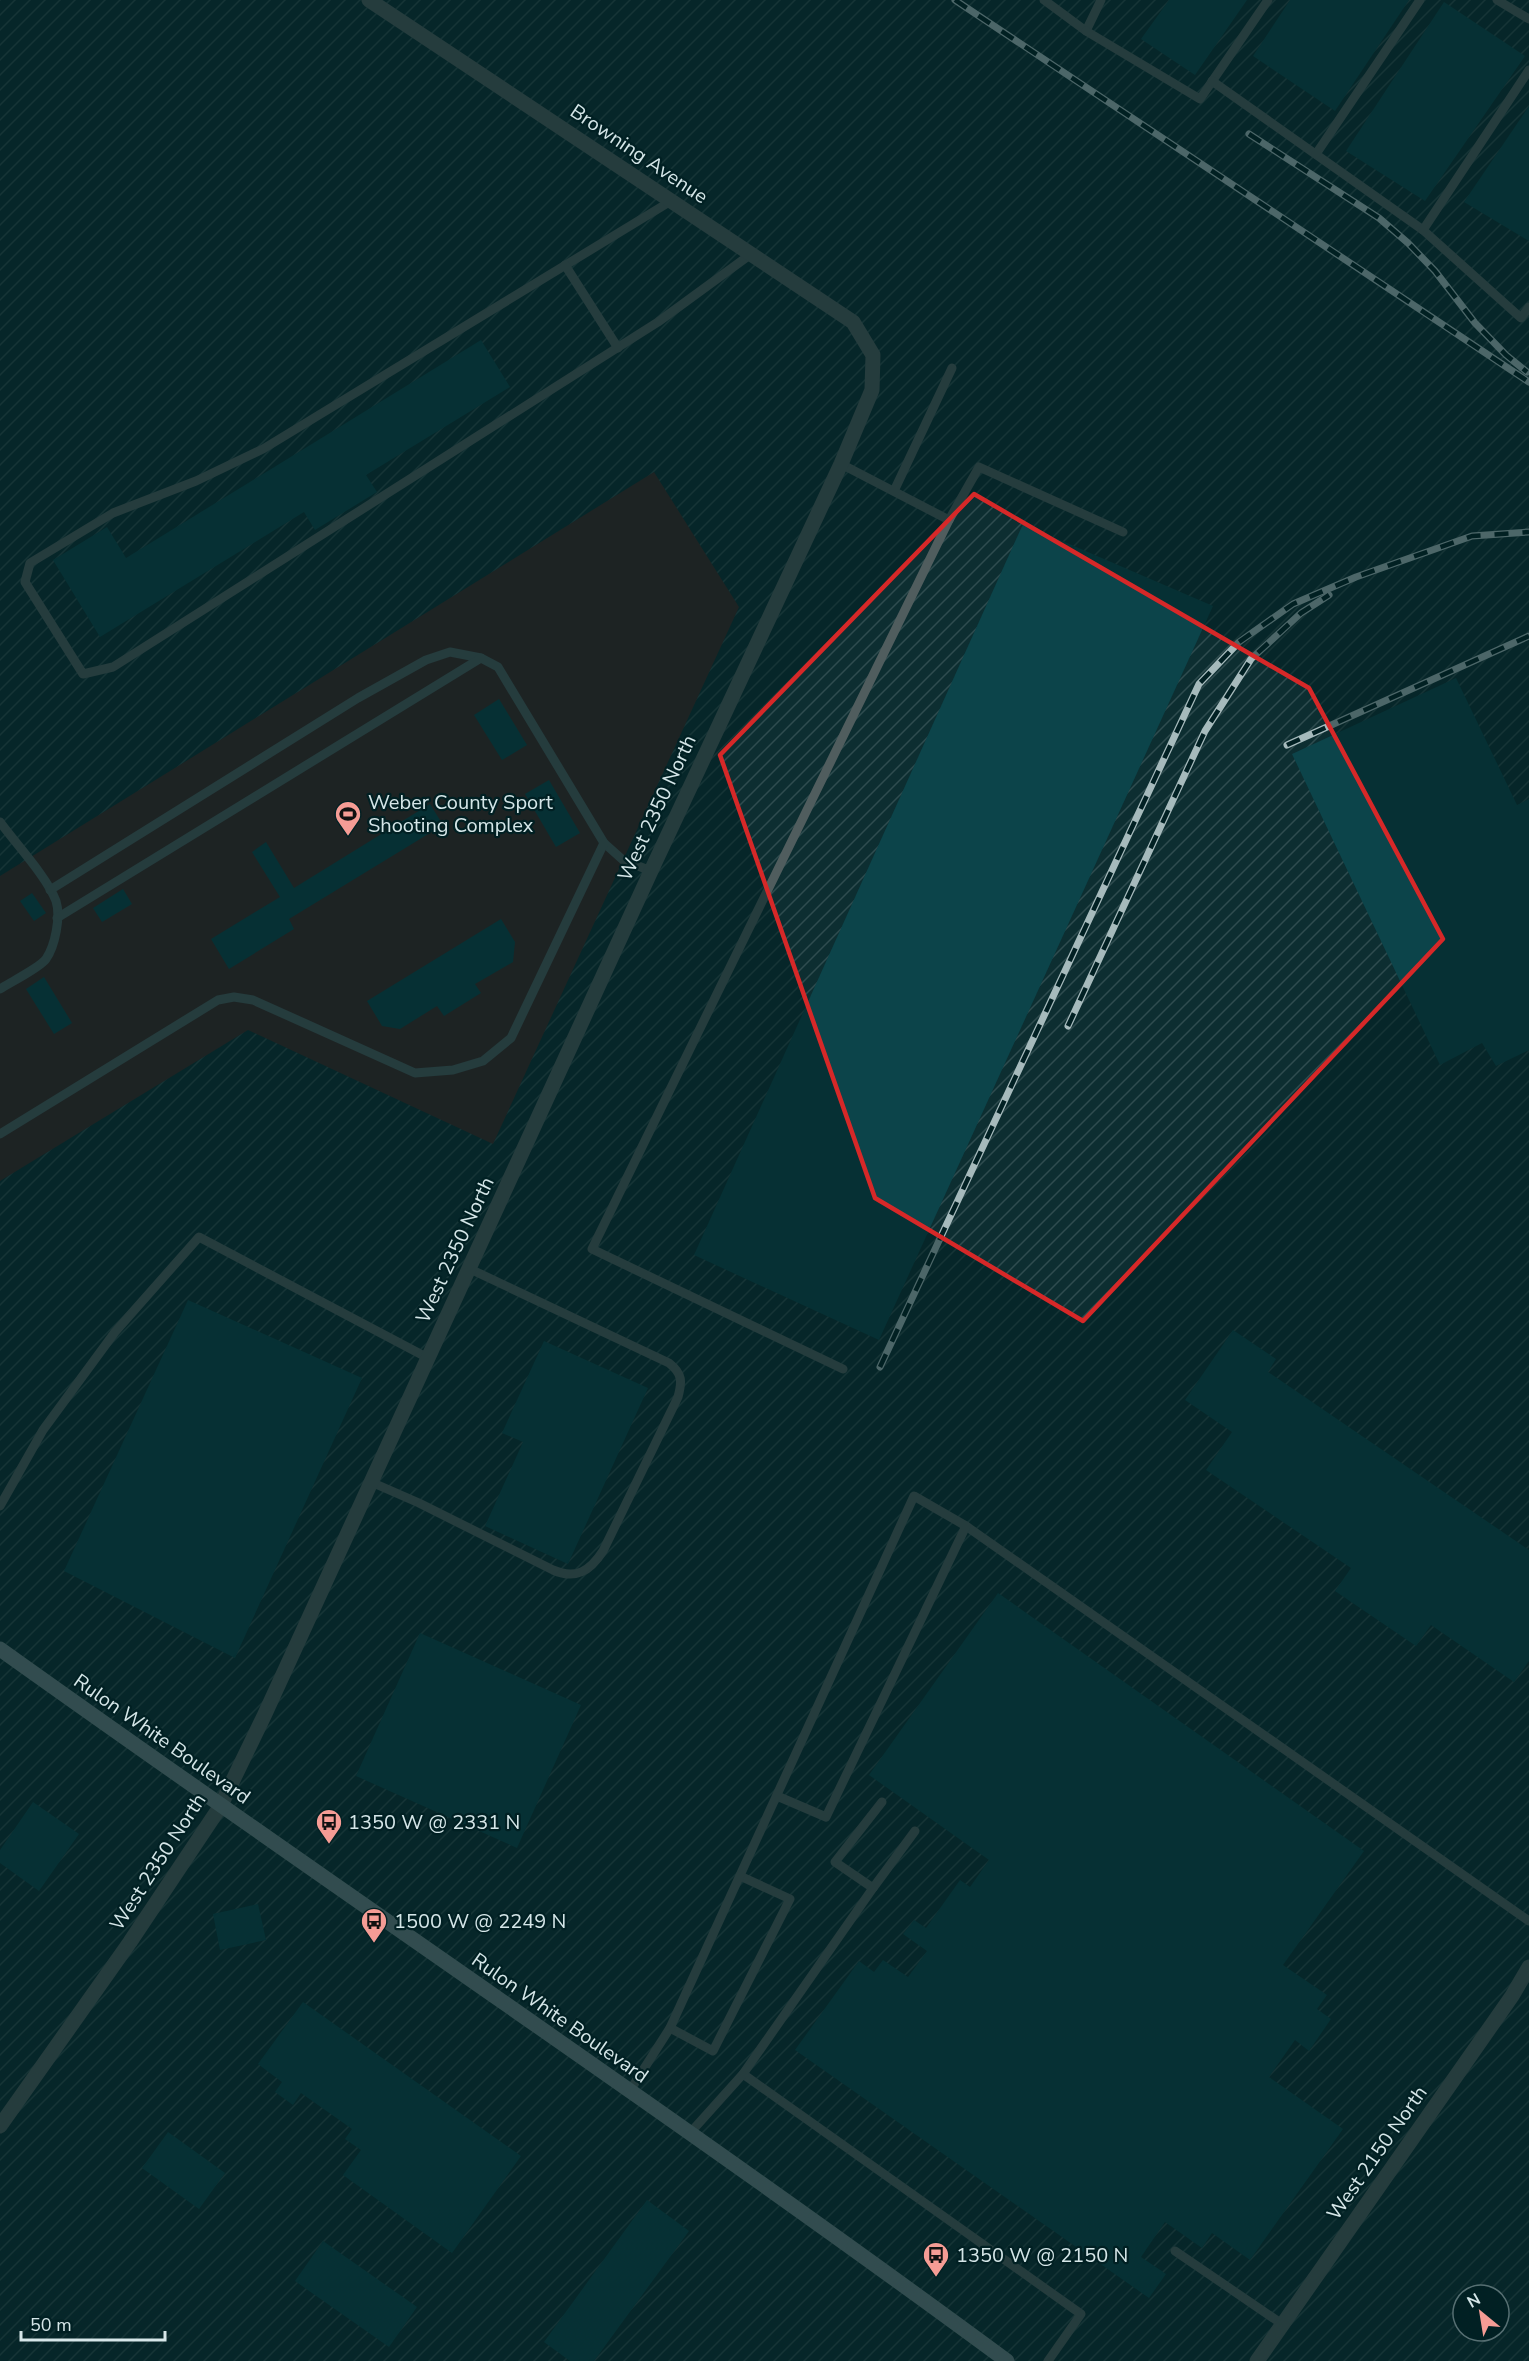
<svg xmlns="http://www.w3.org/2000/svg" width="1529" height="2361" font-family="'Nunito Sans',sans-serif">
  <defs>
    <pattern id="industrial-furrows" width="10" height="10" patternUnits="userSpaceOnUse" patternTransform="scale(1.5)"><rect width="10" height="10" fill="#0d2e31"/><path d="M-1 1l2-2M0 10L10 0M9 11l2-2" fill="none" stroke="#2f4c4f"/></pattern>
  </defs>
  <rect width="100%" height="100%" fill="#012023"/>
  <path fill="url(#industrial-furrows)" fill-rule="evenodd" d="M0,0H1529V2361H0ZM1463,2295H1499V2331H1463Z"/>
  <path fill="#3e2725" d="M654,472L739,607L493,1144L248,1030L0,1181V876Z"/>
  <g fill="#0c444a">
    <path d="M1169,0H1247L1195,75L1141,39Z"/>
    <path d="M1290,0H1409L1335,111L1253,56Z"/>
    <path d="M1444,2L1525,56L1425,201L1346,151Z"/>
    <path d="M1529,106V241L1464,202Z"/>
    <path d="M481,340L510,387L366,475L377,492L315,530L304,512L100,637L53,560L107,527L126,558Z"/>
    <path d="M1023,524L1213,606L879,1340L694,1255Z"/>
    <path d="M1456,678L1517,805L1529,799V1050L1496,1066L1482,1043L1440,1065L1292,754Z"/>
    <path d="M499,699L527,745L502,760L474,715Z"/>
    <path d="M549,780L580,833L556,847L525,794Z"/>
    <path d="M430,804L443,825L289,919L294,929L229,969L211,939L280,897L252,852L266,842L294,888Z"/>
    <path d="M123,889L132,904L102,922L93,908Z"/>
    <path d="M32,893L46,913L34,921L20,901Z"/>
    <path d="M501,919L515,942L513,962L475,984L481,993L444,1016L437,1006L400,1029L382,1026L367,1001Z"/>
    <path d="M44,977L72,1023L54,1034L26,989Z"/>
    <path d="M188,1300L362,1378L235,1658L64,1571Z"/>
    <path d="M1233,1330L1276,1359L1268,1372L1529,1550V1661L1514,1682L1431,1625L1416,1646L1335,1591L1351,1568L1206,1470L1232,1432L1185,1400Z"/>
    <path d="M544,1341L648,1388L568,1564L485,1526L523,1442L502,1433Z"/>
    <path d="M998,1593L1364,1851L1283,1965L1327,1995L1317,2009L1331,2019L1309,2051L1295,2040L1269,2077L1343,2129L1250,2260L1212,2233L1202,2248L1165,2222L1141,2257L1166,2274L1149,2298L795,2050L859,1961L874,1972L883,1960L908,1977L927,1951L903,1934L914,1920L926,1928L960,1880L970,1887L989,1860L869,1775Z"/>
    <path d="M420,1633L581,1705L517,1848L356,1776Z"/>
    <path d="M33,1802L79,1834L39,1891L0,1863V1850Z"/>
    <path d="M258,1904L266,1940L220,1950L213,1914Z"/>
    <path d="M303,2002L521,2156L452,2253L343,2175L361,2150L345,2139L352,2129L301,2093L293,2105L275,2092L282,2082L258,2064Z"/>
    <path d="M168,2132L225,2173L199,2209L142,2168Z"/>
    <path d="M647,2200L689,2231L594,2361H570L544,2342Z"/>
    <path d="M323,2241L417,2307L389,2347L295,2281Z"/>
  </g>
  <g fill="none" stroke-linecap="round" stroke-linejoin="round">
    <g stroke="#505d5e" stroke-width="9">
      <path d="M1044,0L1086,31L1101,0"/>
      <path d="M1497,0L1529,19"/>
      <path d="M1086,31L1200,99L1268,0"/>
      <path d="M1212,81L1423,230L1521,318L1529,307"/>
      <path d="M1316,154L1420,0"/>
      <path d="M671,201L263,449L196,481L113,513L30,563L25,582L83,674L113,667L658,322L751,254"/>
      <path d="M1423,230L1529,70"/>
      <path d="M565,265L618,348"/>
      <path d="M841,464L949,520L592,1249L843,1369"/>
      <path d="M894,491L952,368"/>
      <path d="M949,520L979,467L1123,532"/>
      <path d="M0,822C16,844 47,877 56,901C61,917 55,946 46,959C41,967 9,983 0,989"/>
      <path d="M50,890L358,698L426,660L450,652L481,658"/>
      <path d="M57,918L481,658L498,667L604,843L623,860L651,871"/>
      <path d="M0,1134L218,1000L234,997L253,1000L415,1073L453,1070L483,1061L511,1038L604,843"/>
      <path d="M371,1482L419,1503L553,1570C576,1580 590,1571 603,1551L678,1397C682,1382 683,1374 669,1363L470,1269"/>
      <path d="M0,1506L43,1430L115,1332L199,1237L428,1358"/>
      <path d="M966,1526L1529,1921"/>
      <path d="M873,1888L835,1862L882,1802"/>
      <path d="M670,2028L713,2051L790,1899L740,1876"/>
      <path d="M743,2074L1081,2314L1048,2361"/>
      <path d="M629,2092L670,2028L914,1496L966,1526L826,1817L777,1796"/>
      <path d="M690,2133L743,2074L873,1888L915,1831"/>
      <path d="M1175,2251L1282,2324"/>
    </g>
    <g stroke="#505d5e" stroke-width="15">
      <path d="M0,2126L130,1942L220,1807L264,1716L651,871L841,464L872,390L873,355L853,322L369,0"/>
      <path d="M1257,2361L1512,1996L1529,1967"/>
    </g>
    <path stroke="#6d8285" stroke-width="15" d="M0,1649C334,1888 676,2117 1007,2361"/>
    <g stroke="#a6babc" stroke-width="7">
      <g id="rail">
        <path d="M955,0L1529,382"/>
        <path d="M1249,134L1379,218L1408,243L1435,271L1475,323L1506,355L1527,372"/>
        <path d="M1287,745L1529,636"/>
        <path d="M1068,1026L1205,731L1251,659L1301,613L1329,595"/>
        <path d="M880,1367L1199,684L1239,642L1293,604L1356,577L1472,536L1529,532"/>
      </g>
    </g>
    <use href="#rail" stroke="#012023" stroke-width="4.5" stroke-dasharray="14" stroke-linecap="butt"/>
  </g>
  <path d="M0 0H1529V2361H0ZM974,494L1309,688L1443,939L1083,1321L875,1198L720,755Z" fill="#012023" fill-opacity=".55" fill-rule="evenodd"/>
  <path fill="none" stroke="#d62828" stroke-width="4.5" stroke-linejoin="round" d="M974,494L1309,688L1443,939L1083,1321L875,1198L720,755Z"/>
  <defs>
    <g id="stadium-pin" transform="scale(1.35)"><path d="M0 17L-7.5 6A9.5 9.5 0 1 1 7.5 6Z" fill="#f59c95" stroke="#012023"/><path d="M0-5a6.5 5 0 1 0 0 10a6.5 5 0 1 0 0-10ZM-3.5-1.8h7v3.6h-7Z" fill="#111"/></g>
    <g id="bus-pin" transform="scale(1.35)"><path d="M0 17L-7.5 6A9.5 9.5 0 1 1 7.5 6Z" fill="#f59c95" stroke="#012023"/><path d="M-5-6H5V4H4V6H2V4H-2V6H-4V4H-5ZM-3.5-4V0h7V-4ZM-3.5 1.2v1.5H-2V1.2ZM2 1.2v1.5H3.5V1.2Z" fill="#111"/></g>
  </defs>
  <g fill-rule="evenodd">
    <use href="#stadium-pin" x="348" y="814"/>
    <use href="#bus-pin" x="329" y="1822"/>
    <use href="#bus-pin" x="374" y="1921"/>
    <use href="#bus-pin" x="936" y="2255"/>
  </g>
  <g text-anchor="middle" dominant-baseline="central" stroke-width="4.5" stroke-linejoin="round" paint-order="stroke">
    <g font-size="20" fill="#d5e6e8" stroke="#012023">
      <text transform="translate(639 154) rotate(34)">Browning Avenue</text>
      <text transform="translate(657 808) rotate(-65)">West 2350 North</text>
      <text transform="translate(455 1250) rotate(-65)">West 2350 North</text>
      <text transform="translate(162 1739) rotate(35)">Rulon White Boulevard</text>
      <text transform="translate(158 1862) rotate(-57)">West 2350 North</text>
      <text transform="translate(560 2018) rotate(35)">Rulon White Boulevard</text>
      <text transform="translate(1377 2153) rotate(-55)">West 2150 North</text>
    </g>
    <g font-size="20" fill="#d5e6e8" stroke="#012023" text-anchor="start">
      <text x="368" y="802">Weber County Sport<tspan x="368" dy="23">Shooting Complex</tspan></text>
      <text x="348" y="1822">1350 W @ 2331 N</text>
      <text x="394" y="1921">1500 W @ 2249 N</text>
      <text x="956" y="2255">1350 W @ 2150 N</text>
    </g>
  </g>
  <g transform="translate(1481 2313) rotate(330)"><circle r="28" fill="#012023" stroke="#566f72" stroke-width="1.5"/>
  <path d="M0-4.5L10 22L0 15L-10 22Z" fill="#f59c95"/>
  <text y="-9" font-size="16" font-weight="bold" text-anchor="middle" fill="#d5e6e8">N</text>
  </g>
  <path d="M21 2331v9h144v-9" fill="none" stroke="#d5e6e8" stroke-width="3"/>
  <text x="30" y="2331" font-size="18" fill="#d5e6e8" stroke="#012023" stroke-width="4.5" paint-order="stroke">50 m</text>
</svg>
